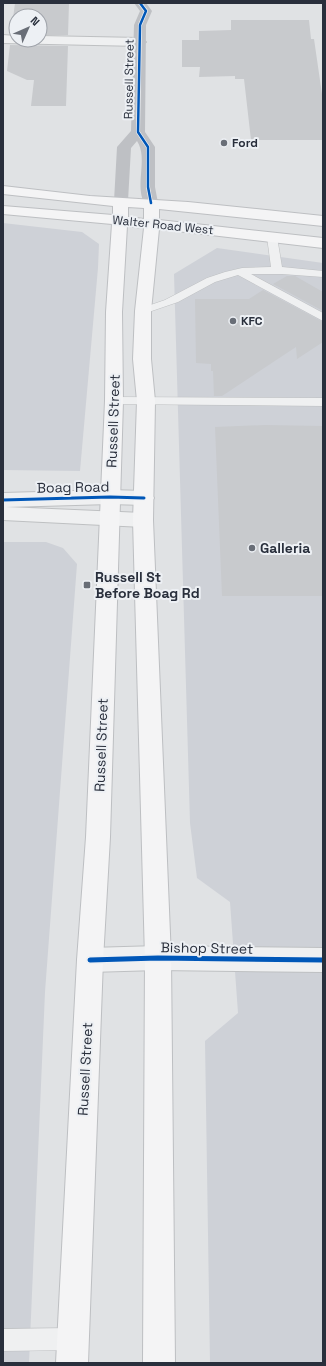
<svg xmlns="http://www.w3.org/2000/svg" width="326" height="1366" font-family="'Space Grotesk',sans-serif">
  <rect width="100%" height="100%" fill="#e0e2e4"/>
  <g fill="#ced1d7">
    <path d="M3,223L82,232L99,244L98,268L80,471L3,470Z"/>
    <path d="M217,248L323,263V1363H210L205,1041L238,1013L230,902L197,878L190,823L174,274Z"/>
    <path d="M3,542H46L63,548L77,564L45,992L29,1363H3Z"/>
  </g>
  <g fill="#c8cacd">
    <path d="M15,3H69L68,35H40V16H16V34H11Z"/>
    <path d="M231,20H309L311,39H314L323,101V140H251L244,79H235V76L199,77L200,67H182V40H199V31L231,30Z"/>
    <path d="M10,45L68,46L66,106H31L34,80H27L7,71Z"/>
    <path d="M287,276H295L323,292V311L273,284Z"/>
    <path d="M263,290L323,322V342L297,359L296,347L222,396H214L213,371H211V364L196,363L195,299H249Z"/>
    <path d="M265,425L323,426V596H222L215,427Z"/>
  </g>
  <g fill="none" stroke-linecap="round" stroke-linejoin="round">
    <g stroke="#bec0c2" stroke-width="1">
      <g id="lane">
        <path d="M272,234L277,237L282,267L323,271V277L282,274H251L323,313V321L238,275L215,282L178,302L143,314L137,311L139,309L165,300L207,278L225,272L242,268L271,267L267,237Z"/>
        <path d="M114,397L323,398V406L110,404L108,401L110,398Z"/>
        <path d="M73,1328L81,1331L84,1339L81,1347L73,1350L3,1351V1329Z"/>
      </g>
    </g>
    <g stroke="#bec0c2" stroke-width="2">
      <g id="street">
        <path d="M3,35L16,36V40H40V36L140,38L146,42L140,46L3,43Z"/>
        <path d="M110,490L144,491L151,493L154,498L151,503L144,505L110,504L6,507L143,513L150,515L153,520L150,525L143,527L3,520V493Z"/>
        <path d="M158,946L323,948V972L158,970L90,972L81,969L77,960L81,951L90,948Z"/>
      </g>
    </g>
    <g stroke="#bdbfc2" stroke-width="2">
      <path id="primary" d="M3,186L90,196L188,202L323,216V226L159,209V220L323,238V248L159,229L151,311V359L155,401L153,520L171,958L175,1363H143L145,958L133,520L137,401L133,359L135,311L144,228L127,226L122,312L123,401L110,837L103,960L88,1363H56L77,960L86,837L105,401L106,312L112,224L3,214V206L113,215V206L3,194ZM128,207L144,208V219L128,217Z"/>
    </g>
    <use href="#lane" fill="#eff0f1" fill-rule="evenodd"/>
    <use href="#street" fill="#eff0f1" fill-rule="evenodd"/>
    <path fill="#bec0c4" fill-rule="evenodd" d="M134,3H146L152,11L146,25L145,132L155,147V187L158,203L156,206H146C133,187 149,159 137,141L131,148L128,201L126,204H116L114,201L117,147L131,131L134,25L140,11Z"/>
    <use href="#primary" fill="#f4f4f5" fill-rule="evenodd"/>
    <g stroke="#edf0f4" stroke-width="4">
      <path id="cycleway-far2" d="M140,3L146,11L140,25L138,132L148,147V187L151,203"/>
    </g>
    <g stroke="#edf0f4" stroke-width="5">
      <path id="cycleway-far1" d="M3,500L110,497L144,498"/>
    </g>
    <g stroke="#edf0f4" stroke-width="8">
      <path id="cycleway" d="M90,960L158,958L323,960"/>
    </g>
    <use href="#cycleway-far2" stroke="#0057b8" stroke-width="2.5"/>
    <use href="#cycleway-far1" stroke="#0057b8" stroke-width="3"/>
    <use href="#cycleway" stroke="#0057b8" stroke-width="5"/>
  </g>
  <g fill="#696e77" stroke="#edf0f4" stroke-width="1.5">
    <circle cx="224" cy="143" r="4"/>
    <circle cx="233" cy="321" r="4"/>
    <circle cx="252" cy="548" r="4"/>
    <rect x="83" y="581" width="8" height="8" rx="2"/>
  </g>
  <g text-anchor="middle" dominant-baseline="central" stroke-width="4" stroke-linejoin="round" paint-order="stroke">
    <g font-size="12" fill="#292f3c" stroke="#edf0f4">
      <text transform="translate(129 79) rotate(-89)">Russell Street</text>
      <text transform="translate(163 225) rotate(6)">Walter Road West</text>
    </g>
    <g font-size="12" font-weight="bold" fill="#292f3c" stroke="#edf0f4" text-anchor="start">
      <text x="232" y="143">Ford</text>
      <text x="241" y="321">KFC</text>
    </g>
    <g font-size="14" fill="#292f3c" stroke="#edf0f4">
      <text transform="translate(113 421) rotate(-88)">Russell Street</text>
      <text transform="translate(73 487) rotate(-1)">Boag Road</text>
      <text transform="translate(101 745) rotate(-88)">Russell Street</text>
      <text transform="translate(207 948) rotate(1)">Bishop Street</text>
      <text transform="translate(85 1069) rotate(-87)">Russell Street</text>
    </g>
    <g font-size="14" font-weight="bold" fill="#292f3c" stroke="#edf0f4" text-anchor="start">
      <text x="260" y="548">Galleria</text>
      <text x="95" y="577">Russell St<tspan x="95" dy="16">Before Boag Rd</tspan></text>
    </g>
  </g>
  <rect width="326" height="1366" fill="none" stroke="#292f3c" stroke-width="8"/>
  <g transform="translate(28 28) rotate(45)"><circle r="19" fill="#edf0f4" stroke="#9fa3aa"/>
  <path d="M0-3L7 15L0 10L-7 15Z" fill="#696e77"/>
  <text y="-6" font-size="11" font-weight="bold" text-anchor="middle" fill="#292f3c">N</text>
  </g>
</svg>
